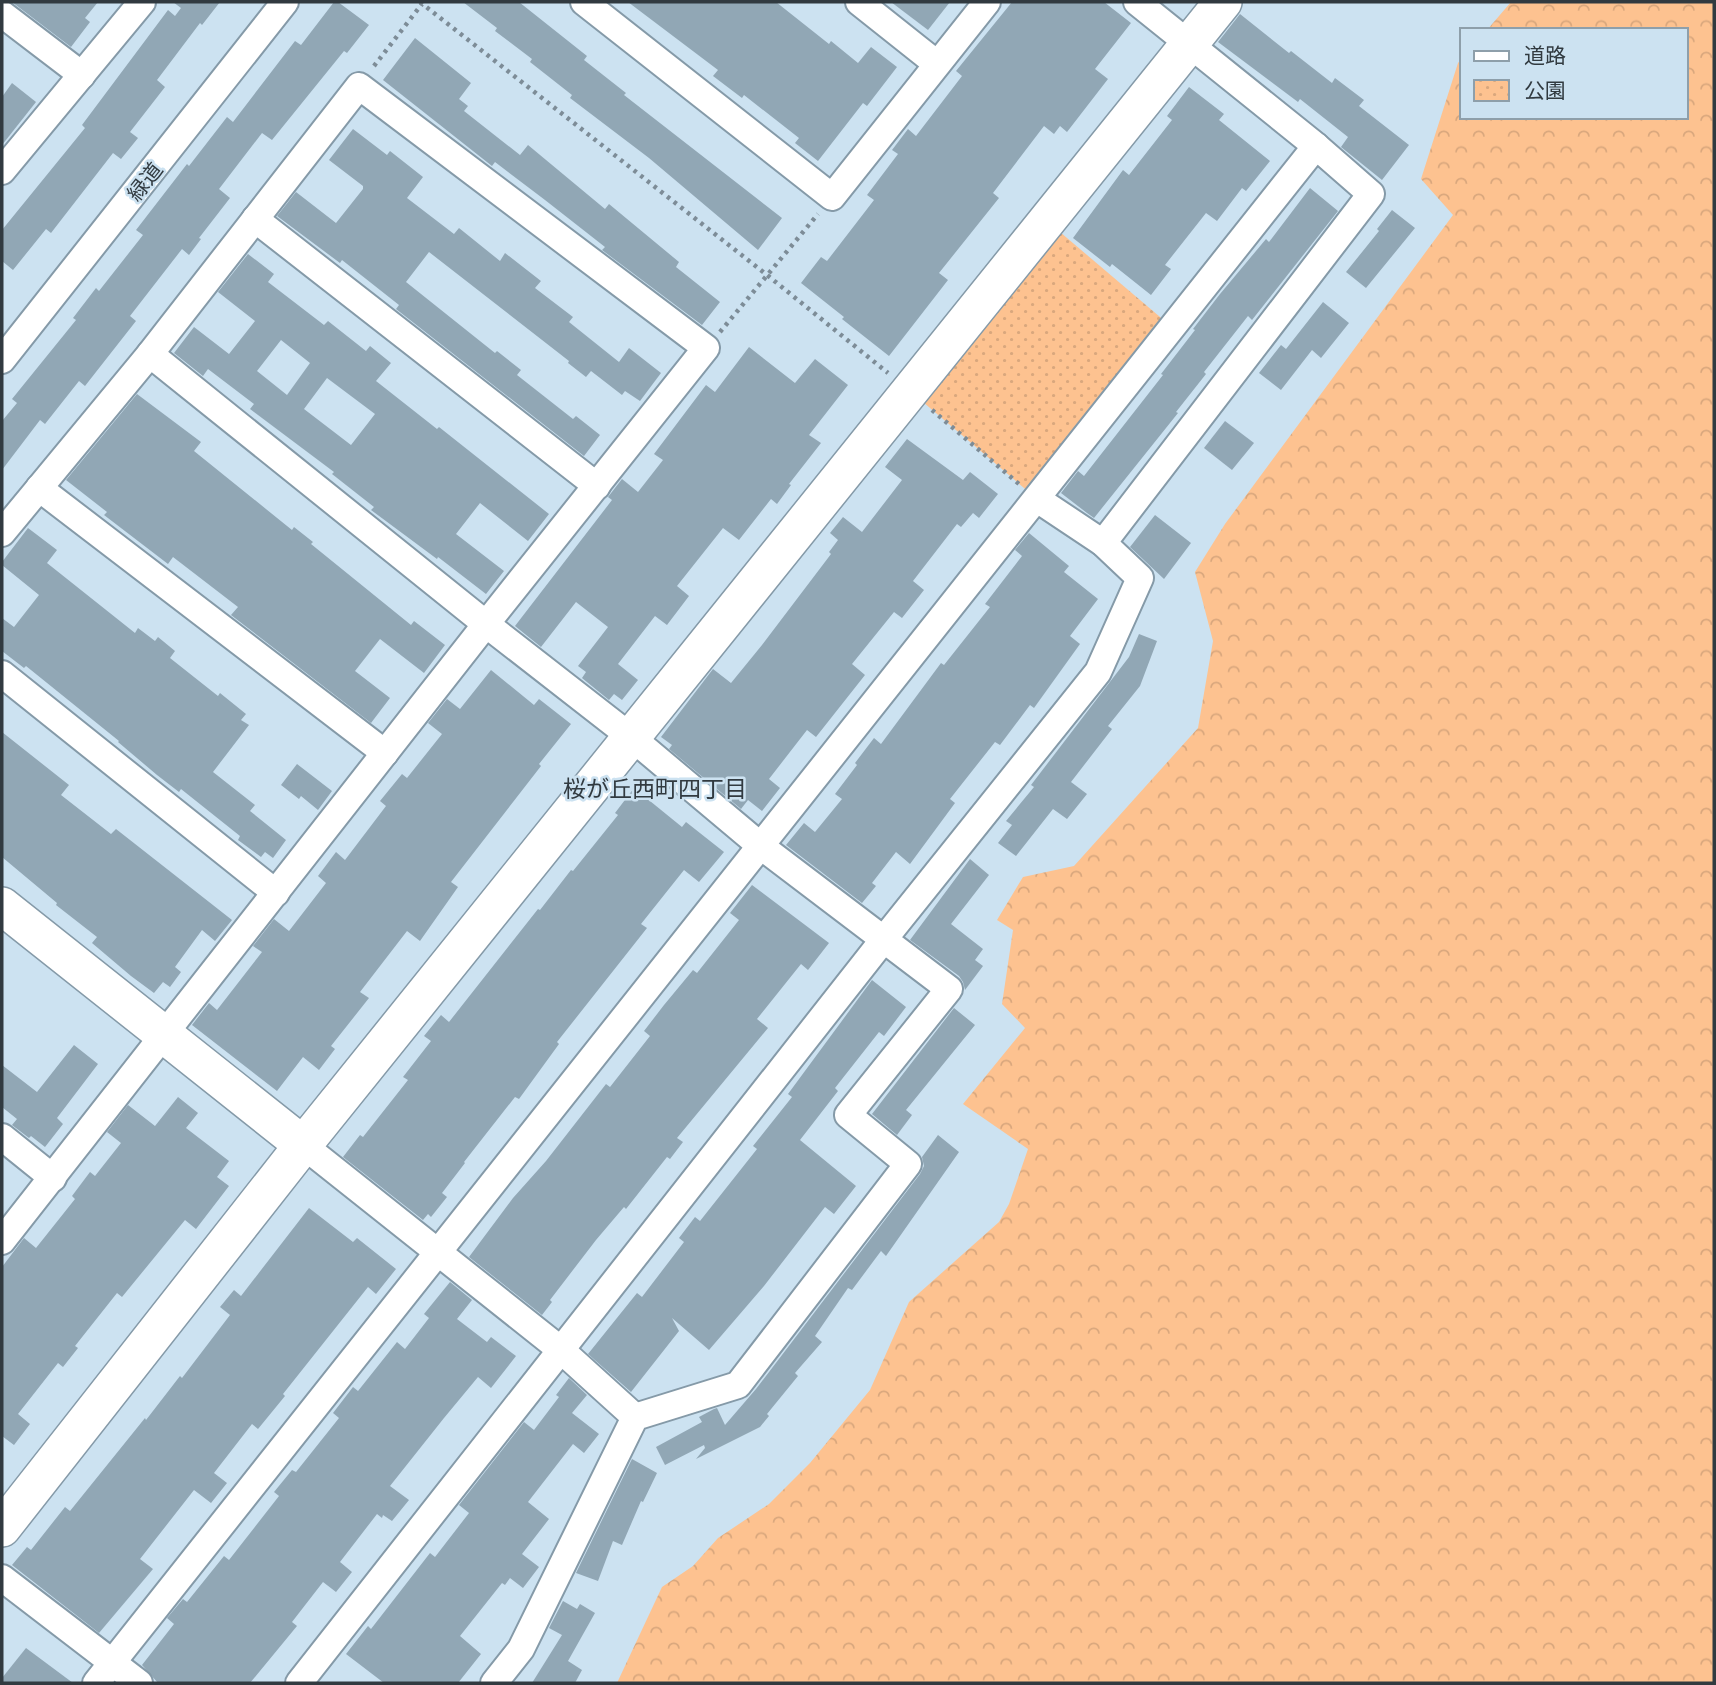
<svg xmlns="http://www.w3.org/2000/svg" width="1716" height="1685" font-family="Commissioner,'Noto Sans JP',sans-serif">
  <defs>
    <pattern id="forest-crowns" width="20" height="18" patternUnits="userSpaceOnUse" patternTransform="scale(1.75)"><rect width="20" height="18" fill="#fdc290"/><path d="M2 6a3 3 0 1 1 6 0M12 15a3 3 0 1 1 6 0" fill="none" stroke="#d9a77d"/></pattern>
    <pattern id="park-dots" width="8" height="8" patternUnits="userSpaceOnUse" patternTransform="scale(1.75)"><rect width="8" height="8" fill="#fdc290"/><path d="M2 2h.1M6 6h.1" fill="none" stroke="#d9a77d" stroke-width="1.8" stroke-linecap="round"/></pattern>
  </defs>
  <rect width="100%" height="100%" fill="#cce2f1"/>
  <path fill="url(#forest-crowns)" d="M1511,2H1714V1683H617L662,1587L693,1566L718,1538L769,1504L810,1463L870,1390L909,1302L999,1222L1009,1204L1028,1149L963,1104L1025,1028L1002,1004L1013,930L997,920L1023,877L1074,866L1198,728L1213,641L1195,572L1225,524L1453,215L1421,179L1458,63L1462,58V117H1686V30H1487Z"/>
  <path fill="url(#park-dots)" d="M1047,221L1173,328L1037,499L910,391Z"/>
  <g fill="#91a7b5" fill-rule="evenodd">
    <path d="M12,2H98L85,18L90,22L71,47Z"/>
    <path d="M173,2H220L202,25L200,23L157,80L165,87L130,132L138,138L121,159L113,153L51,233L46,229L13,270L2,261V230L85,128L82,125L168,10L175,16L181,8Z"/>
    <path d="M334,2H338L369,25L347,53L344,51L272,140L262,133L219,189L230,198L199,238L201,239L189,255L182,249L130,316L136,321L85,386L79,381L45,424L40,420L2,470V421L17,403L12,399L76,320L73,318L96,288L99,291L143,235L136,230L187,164L189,166L227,117L233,122L295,41L301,45Z"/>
    <path d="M463,2H519L587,56L584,60L626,93L624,95L782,218L758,250L649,158L570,98L572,95L530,62L532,59L495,31L497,28Z"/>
    <path d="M628,2H776L829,44L831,41L858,63L871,47L897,67L867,106L863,103L818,161L795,143L799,138L744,95L742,98L713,76L718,70Z"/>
    <path d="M891,2H950L928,30Z"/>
    <path d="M1012,2H1104L1131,23L1095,69L1108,79L1067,132L1060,126L1054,134L1044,126L993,193L999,198L939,273L948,280L889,356L842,319L844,317L801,283L821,257L827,261L874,200L867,195L898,154L892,150L908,129L916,136L962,76L956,71Z"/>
    <path d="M1240,14L1289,53L1291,51L1332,83L1335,78L1364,100L1359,106L1409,145L1382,180L1341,147L1348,137L1300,99L1298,102L1218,42Z"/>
    <path d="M415,38L471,83L459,99L468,106L464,111L520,155L528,145L605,209L609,204L679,262L676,267L720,302L702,325L602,250L605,247L545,200L495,162L492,166L383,80Z"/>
    <path d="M12,83L36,102L2,145V97Z"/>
    <path d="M1189,87L1224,114L1219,120L1270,161L1246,191L1242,188L1217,221L1206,213L1165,265L1171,269L1151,295L1112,264L1110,267L1073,238L1123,170L1129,175L1172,120L1167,116Z"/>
    <path d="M353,129L387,155L390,151L423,177L407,198L454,234L459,228L500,261L505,253L541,281L535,288L573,317L569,322L619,362L629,348L661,373L640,401L625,391L622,395L591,371L586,377L568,363L569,361L429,252L406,282L495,353L497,351L521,370L517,375L573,419L576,416L600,435L584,456L396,309L399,305L342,260L340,263L277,216L296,192L336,223L363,189V186L329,160Z"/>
    <path d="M1310,188L1338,211L1252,320L1248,316L1204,372L1206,374L1176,412L1178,413L1094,518L1087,513L1061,493L1078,471L1084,476L1163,375L1161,374L1195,330L1193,329L1220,294L1266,239L1269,242Z"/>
    <path d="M1392,210L1415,228L1366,288L1346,272L1379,231L1377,229Z"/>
    <path d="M248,254L274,274L268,282L324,325L328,321L366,351L370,346L391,363L376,381L437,429L439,427L549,514L528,541L480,503L456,534L504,571L486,594L438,557L437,559L371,510L374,507L332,474L334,472L250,409L254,404L208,369L203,376L174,353L194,327L229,354L255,321L218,292ZM281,340L310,363L287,395L257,371ZM327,378L375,414L351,445L304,409Z"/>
    <path d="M1323,302L1349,323L1321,358L1312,350L1281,390L1259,373L1281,345L1286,349Z"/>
    <path d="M749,347L795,383L815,359L848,385L809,435L821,443L789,484L791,485L777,504L771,499L739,540L723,528L677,586L689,596L667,625L655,616L618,664L638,680L622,700L614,694L609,700L582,678L586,672L578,666L608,627L576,602L541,647L515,626L612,500L608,497L622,479L638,492L663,460L654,454L706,385L715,392Z"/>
    <path d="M137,394L201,442L194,451L292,530L294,527L313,542L311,544L411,625L414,621L445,645L424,673L380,639L355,671L390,698L371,723L231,615L238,607L173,557L168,564L104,515L107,512L66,480Z"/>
    <path d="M1225,421L1254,443L1232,470L1204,448Z"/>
    <path d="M907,439L963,480L970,472L998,494L979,518L973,513L961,527L957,524L913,581L924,590L902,618L894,612L852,664L865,675L816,737L807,730L769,779L780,788L762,811L748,800L741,809L669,749L672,745L661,737L713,669L731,683L762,645L831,554L829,552L838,540L830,533L843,517L862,532L902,480L885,467Z"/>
    <path d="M1155,515L1191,543L1164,579L1130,547Z"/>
    <path d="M28,528L57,550L47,563L135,633L138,628L155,641L158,637L175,651L170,658L218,696L220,693L246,714L241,720L249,725L213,772L255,805L250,811L286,840L273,858L265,852L261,857L238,840L240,836L181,789L179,792L157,775L118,742L119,741L26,666L24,668L2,651V618L14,627L39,595L2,565V562Z"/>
    <path d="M1029,533L1069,566L1064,572L1098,599L1070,636L1080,644L1034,708L1030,705L1000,745L995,742L950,799L955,803L910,864L896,852L872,883L876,886L862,903L786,845L804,823L815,832L842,799L835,794L857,765L855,763L874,738L881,744L941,663L944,665L990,607L985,604L1022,556L1015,550Z"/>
    <path d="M1139,634L1157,641L1140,686L1108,726L1112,729L1071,782L1087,794L1067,819L1053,809L1016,856L998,843L1012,825L1006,821L1034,787L1031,785L1129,657Z"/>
    <path d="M491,670L534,705L539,699L571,724L539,764L541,766L451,882L458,887L420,941L407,931L360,992L369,998L331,1046L335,1049L319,1070L303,1057L277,1091L192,1025L209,1003L217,1010L262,952L253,946L274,919L289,931L326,883L318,876L336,852L345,860L386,806L380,801L402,774L407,778L442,734L428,723L447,699L460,709Z"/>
    <path d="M2,732L69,785L61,795L111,834L116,829L232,920L215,941L202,930L175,967L181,972L170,987L163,982L154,993L131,976L92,943L97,937L56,905L57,903L2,857Z"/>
    <path d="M297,764L332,791L318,810L301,796L299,799L281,785Z"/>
    <path d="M634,788L682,827L686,822L724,852L699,882L684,870L641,924L647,928L557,1042L559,1044L519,1099L515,1097L464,1162L465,1163L442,1193L447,1197L431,1217L428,1214L423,1220L343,1157L360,1135L363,1137L408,1080L403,1077L431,1041L424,1036L441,1015L449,1022L538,909L540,910L571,870L573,871L618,815L615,813Z"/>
    <path d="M970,859L989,875L951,924L983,949L975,960L983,966L965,990L963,982L959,976L910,940Z"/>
    <path d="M752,885L829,943L808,970L801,964L757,1019L768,1028L677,1138L683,1142L670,1159L667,1157L626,1209L624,1207L596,1240L550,1300L552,1302L542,1315L469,1257L513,1198L546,1161L606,1084L610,1087L650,1036L644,1031L664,1005L693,970L697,973L739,920L730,913Z"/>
    <path d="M872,980L906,1007L884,1036L879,1032L835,1088L838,1091L800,1140L856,1186L834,1214L825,1207L764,1286L709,1350L672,1318L679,1331L631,1392L588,1354L637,1293L642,1297L684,1242L679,1238L695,1217L700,1221L757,1149L753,1146L792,1097L788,1094Z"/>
    <path d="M954,1008L975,1025L906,1110L912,1115L897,1135L872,1114Z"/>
    <path d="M74,1045L98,1064L57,1118L63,1124L45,1147L31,1136L29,1138L12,1125L17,1119L2,1107V1065L37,1092Z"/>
    <path d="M178,1097L198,1113L186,1128L229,1161L217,1177L229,1186L196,1229L185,1220L122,1297L117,1293L75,1346L78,1348L63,1367L58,1363L18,1414L30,1424L14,1445L2,1436V1267L24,1238L36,1248L75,1199L72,1196L90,1172L95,1176L121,1143L107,1132L128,1105L155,1126Z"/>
    <path d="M938,1135L959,1152L886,1256L881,1251L852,1290L848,1288L815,1336L822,1342L795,1373L798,1376L767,1414L769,1416L760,1427L696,1459L705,1448L704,1445L665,1465L656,1447L702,1422L699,1417L714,1409L717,1408L725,1425L756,1389L920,1174L924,1166L922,1157Z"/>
    <path d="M309,1208L353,1242L357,1238L396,1269L376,1294L368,1287L283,1394L285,1396L258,1429L252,1424L214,1473L227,1483L211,1503L194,1490L140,1559L153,1569L99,1633L12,1565L27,1547L31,1550L65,1507L70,1511L145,1418L146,1420L180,1376L182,1378L230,1315L220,1307L234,1290L241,1296Z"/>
    <path d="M450,1282L472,1300L457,1319L487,1342L491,1337L516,1356L491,1388L478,1377L444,1418L390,1486L409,1500L392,1521L383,1515L382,1518L377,1514L340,1562L352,1572L336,1592L323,1582L292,1622L297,1626L250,1683H158L142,1665L174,1624L167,1618L183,1599L187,1602L224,1556L229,1560L279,1496L274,1492L292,1470L296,1472L339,1418L333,1413L353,1387L358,1391L397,1342L405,1349L429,1318L424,1314Z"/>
    <path d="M569,1378L587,1395L572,1413L599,1434L584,1453L573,1444L528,1502L549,1519L522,1554L539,1567L523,1588L510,1578L505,1585L502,1583L460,1636L481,1654L458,1683H384L346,1654L368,1626L371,1629L430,1553L435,1557L469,1513L459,1505L524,1422L534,1430L559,1397L556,1395Z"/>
    <path d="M632,1459L657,1473L643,1502L641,1501L622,1545L613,1541L598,1581L576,1573Z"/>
    <path d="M563,1601L577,1609L580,1604L595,1613L568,1661L582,1670L575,1683H532L562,1635L549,1628Z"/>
    <path d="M26,1648L73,1683H2V1678Z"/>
  </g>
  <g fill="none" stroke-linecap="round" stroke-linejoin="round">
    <g stroke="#859aa8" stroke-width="30">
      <g id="street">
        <path d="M584,2L832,197L987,2"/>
        <path d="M859,2L937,64"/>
        <path d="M2,14L82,75"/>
        <path d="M2,171L142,2"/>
        <path d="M255,219L597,486"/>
        <path d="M150,354L486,624L631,737L762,847L949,989L848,1115L908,1164L738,1385L635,1417L521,1649L494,1683"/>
        <path d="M2,360L285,2"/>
        <path d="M39,488L385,753"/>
        <path d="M2,533L150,354L359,86L706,348L486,624L2,1241"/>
        <path d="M1103,543L1371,194L1316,146L1137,2"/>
        <path d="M2,674L276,893"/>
        <path d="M2,1137L53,1178"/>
        <path d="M303,1145L561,1350L635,1417"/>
        <path d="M2,1578L139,1683"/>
        <path d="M96,1683L1316,146"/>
        <path d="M299,1683L884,939L1098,672L1140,578L1103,543L1037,499"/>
      </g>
    </g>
    <g stroke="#859aa8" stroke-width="40">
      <g id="secondary">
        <path d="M2,906L303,1145"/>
        <path d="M2,1528L303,1145L1223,2"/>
      </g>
    </g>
    <g stroke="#7d8c97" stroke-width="4.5" stroke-dasharray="3.5 5" stroke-linecap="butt">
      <path d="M420,2L767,275L888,373"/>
      <path d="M374,66L422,4"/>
      <path d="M720,332L818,214"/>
      <path d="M932,410L1019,484"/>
    </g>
    <use href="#street" stroke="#fff" stroke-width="26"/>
    <use href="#secondary" stroke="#fff" stroke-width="37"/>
  </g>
  <g text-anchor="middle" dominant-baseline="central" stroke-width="5" stroke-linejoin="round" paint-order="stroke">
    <g font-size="21" fill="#313a40" stroke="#cce2f1">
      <text transform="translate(144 181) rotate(-52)">緑道</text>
    </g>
    <g font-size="23" fill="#313a40" stroke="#cce2f1">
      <text x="655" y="788">桜が丘西町四丁目</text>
    </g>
  </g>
  <rect width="1716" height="1685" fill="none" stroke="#313a40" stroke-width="7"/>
  <rect x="1460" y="28" width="228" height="91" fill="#cce2f1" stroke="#8e9faa" stroke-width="2"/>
  <rect x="1474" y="51" width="35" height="10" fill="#ffffff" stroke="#8e9faa" stroke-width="2"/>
  <text x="1524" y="63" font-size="21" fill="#313a40">道路</text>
  <rect x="1474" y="80" width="35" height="21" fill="url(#park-dots)" stroke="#8e9faa" stroke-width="2"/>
  <text x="1524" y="98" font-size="21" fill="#313a40">公園</text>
</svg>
